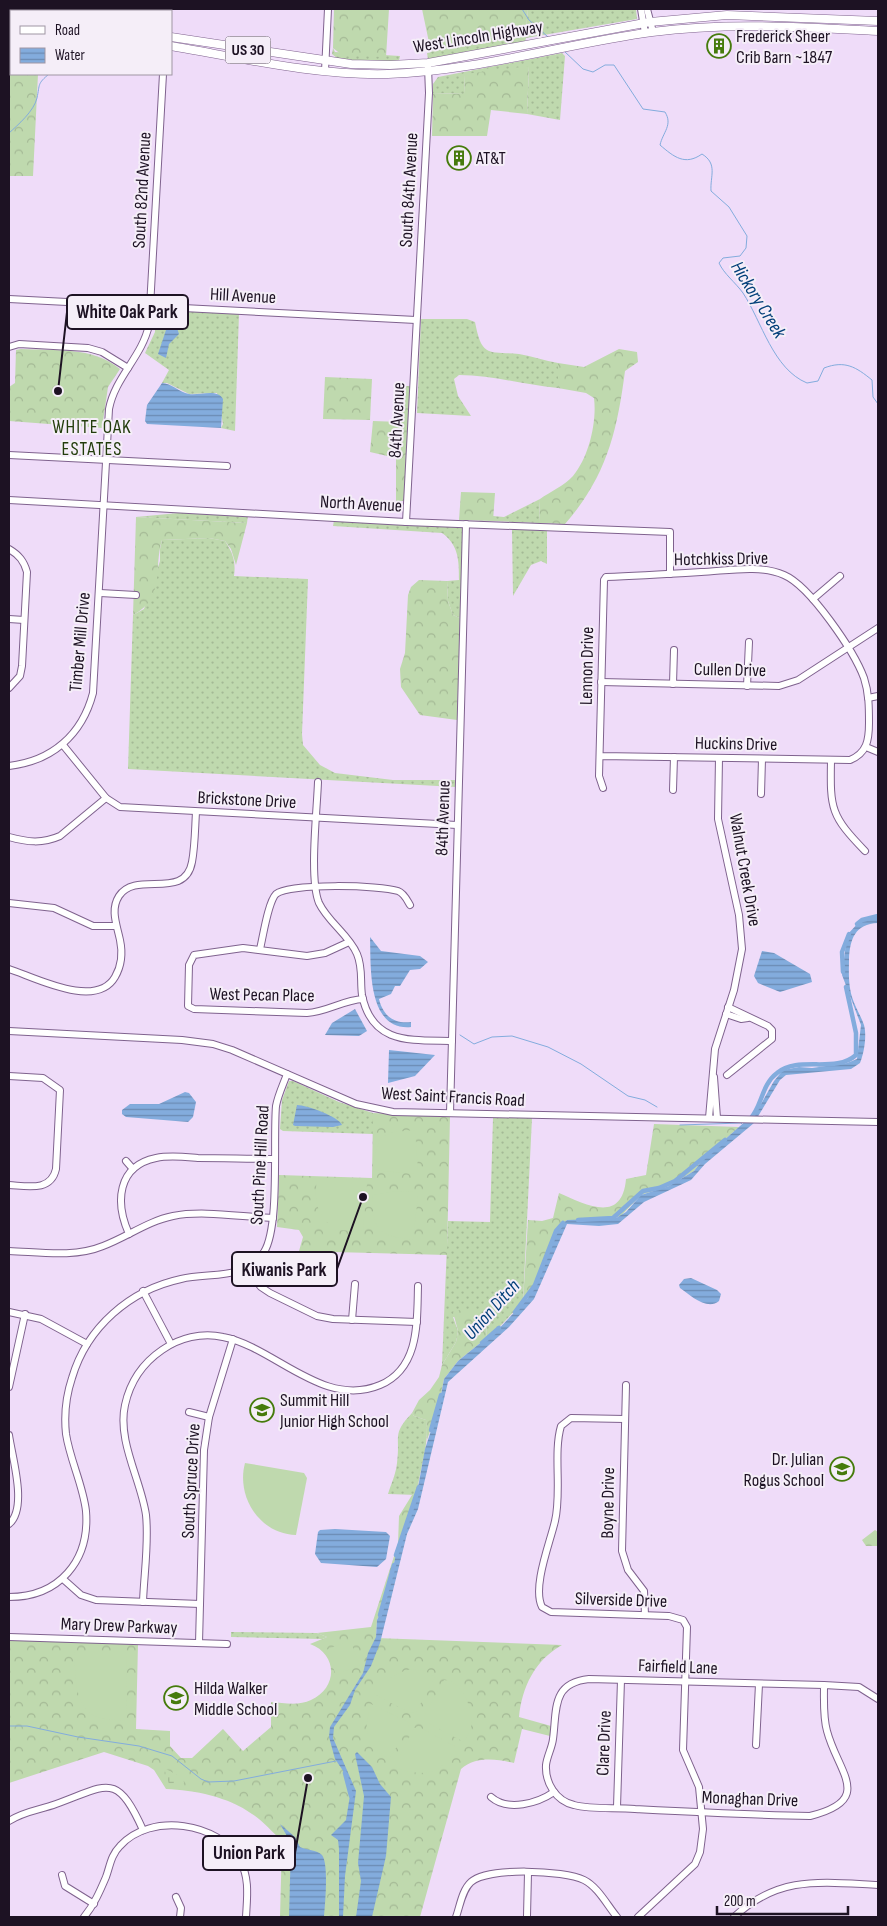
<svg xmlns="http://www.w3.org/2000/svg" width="887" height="1926" font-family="'Sofia Sans Condensed',sans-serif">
  <defs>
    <pattern id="grass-dots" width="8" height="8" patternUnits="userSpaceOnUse" patternTransform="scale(1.25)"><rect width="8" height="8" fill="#bfd9ae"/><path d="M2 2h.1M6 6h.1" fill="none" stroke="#a4b995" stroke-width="1.8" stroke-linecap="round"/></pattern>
    <pattern id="forest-crowns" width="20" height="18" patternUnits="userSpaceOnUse" patternTransform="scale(1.25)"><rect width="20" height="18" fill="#bfd9ae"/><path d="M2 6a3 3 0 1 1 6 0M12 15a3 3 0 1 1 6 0" fill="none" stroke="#a4b995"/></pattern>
    <pattern id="wetland-marsh" width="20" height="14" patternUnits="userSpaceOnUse" patternTransform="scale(1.25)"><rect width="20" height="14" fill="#bfd9ae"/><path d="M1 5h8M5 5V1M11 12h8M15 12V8" fill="none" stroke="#a4b995"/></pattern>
    <pattern id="water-rules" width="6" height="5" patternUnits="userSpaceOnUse" patternTransform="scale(1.25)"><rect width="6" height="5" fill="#83acdd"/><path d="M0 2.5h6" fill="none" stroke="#6b8bb3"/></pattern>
  </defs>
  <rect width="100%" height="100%" fill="#efdcf9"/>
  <g fill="url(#grass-dots)">
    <path d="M528,9H636L637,19L526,38L525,42L428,59L427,53L526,29Z"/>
    <path d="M333,48L335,52L400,56L399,61L378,62L338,59L332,54Z"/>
    <path d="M562,53L565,56L560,120L527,114L529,67L465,75L464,94L433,93V84L438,77Z"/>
    <path d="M160,310L239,314L235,431L221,428L223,424L217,393L189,394L167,383H162L169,370L145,353L155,332V313Z"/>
    <path d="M421,319H467L475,322C482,359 489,351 519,354C532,356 545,361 558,363V388C524,385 493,375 459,375L454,379L458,396L471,416L417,413Z"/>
    <path d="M540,499L539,523L493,521V516L504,517Z"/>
    <path d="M189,512L248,515L247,523L136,517Z"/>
    <path d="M334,521L461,526L463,529L456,787L128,769L133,615L144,609L160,561V549L162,540L209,538L225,541C233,553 236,562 234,576L308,579L302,734L303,745L320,765L335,773L393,780H456L460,618L453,615L448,601L447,581L459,580C459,561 459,545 442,533L333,526Z"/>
    <path d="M512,529L547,531V564L541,561L531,565L513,596Z"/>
    <path d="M289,1081H293L339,1102L373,1113V1134L283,1131L280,1129L282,1100Z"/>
    <path d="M493,1118H532L523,1302L487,1340L486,1321L453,1317L458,1331L456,1342L442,1365L448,1221L490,1222Z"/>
    <path d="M412,1413L414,1416L426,1420C430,1445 419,1470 417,1495L388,1494C391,1484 396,1474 397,1463C401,1436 391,1435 412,1413Z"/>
    <path d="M231,1632L317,1633L327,1637L322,1639L231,1637Z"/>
  </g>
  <g fill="url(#forest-crowns)">
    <path d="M334,9H389L386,57L342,55L333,48Z"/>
    <path d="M422,9H528L526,29L431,52Z"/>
    <path d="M11,53V74H38L33,176H9V60Z"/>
    <path d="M529,66L527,114L491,110L487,136H432L433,93L464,94L465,74Z"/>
    <path d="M21,349C55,351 92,346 120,369L108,387L102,428L9,421V387L15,383L16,350Z"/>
    <path d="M619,349L637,352L638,362L625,371C617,433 606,477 565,524L539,523L540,499C550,492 565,485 573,476C589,457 597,422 594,398L586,393L558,388V363L584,367Z"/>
    <path d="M325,377L372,379L370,420L323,419Z"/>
    <path d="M402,386H411L405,501H396V458L370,452L373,421L401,422Z"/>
    <path d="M461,492L495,493L493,521L459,520Z"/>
    <path d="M136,517L247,523L236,565L231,549L225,541L209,538L162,540C153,569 166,598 133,615Z"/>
    <path d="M419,580L447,581L448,601L453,615L460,618L457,720L420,715L401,687L400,669L405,653L408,595L411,587Z"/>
    <path d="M373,1113L450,1116L447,1255L334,1252L325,1267L321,1287L293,1272L303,1237L299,1230L277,1227L279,1175L372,1178Z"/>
    <path d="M654,1124L739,1127L705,1157L694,1171L669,1186L641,1195L621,1216L603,1220H567L560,1226L536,1282L523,1302L528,1220L542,1221L553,1218L559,1193C585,1204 622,1225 626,1179L646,1175Z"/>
    <path d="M455,1310L474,1311L476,1321H486L487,1340L479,1344L458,1361L444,1379L439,1406L427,1440L426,1420L414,1416L412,1413L419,1400L430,1390L439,1377L442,1365L456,1342L458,1331L453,1312Z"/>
    <path d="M412,1495H417V1497L393,1566L386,1601L377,1620L376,1638L562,1645C535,1660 522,1687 519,1717L551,1726L550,1736L522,1729L514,1763C496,1759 476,1756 461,1769L420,1917H280L282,1841C272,1832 263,1821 252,1814C229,1797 194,1790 166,1789L154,1770L148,1766L104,1752L9,1783V1640L138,1644L136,1729L170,1731V1746L181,1758H192L223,1729L243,1751L271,1727V1702C284,1703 299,1706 311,1700C338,1688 338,1654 310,1644L327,1637L317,1633L371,1627L398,1544L399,1516Z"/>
    <path d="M875,1530L878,1532V1546H866L862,1540Z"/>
  </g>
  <path fill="url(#wetland-marsh)" d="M164,1768L183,1778L184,1783L179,1787H170Z"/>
  <g fill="#bfd9ae">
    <path d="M415,1130L418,1169L414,1174L373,1170L375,1153L380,1138L393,1132Z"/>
    <path d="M317,1178L363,1180L367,1184L363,1231L334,1230C316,1211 314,1204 317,1178Z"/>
    <path d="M396,1191L414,1192L418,1196L413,1240C376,1235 374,1231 372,1195Z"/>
    <path d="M245,1463L304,1473L307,1478L296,1535C259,1534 236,1496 245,1463Z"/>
    <path d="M350,1640L360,1665L336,1675L326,1650Z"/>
    <path d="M75,1651H122L127,1654L126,1721C117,1720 106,1720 98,1717C73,1709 75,1671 75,1651Z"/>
    <path d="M411,1669L425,1671L435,1677L416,1712L410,1713L374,1694C385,1681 394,1673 411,1669Z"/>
    <path d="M444,1680C464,1681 474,1712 471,1728C470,1733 466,1738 464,1742L426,1722L424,1716Z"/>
    <path d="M371,1704L410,1723L389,1760C365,1741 363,1733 371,1704Z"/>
    <path d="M419,1727L458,1748C440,1775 424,1778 394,1767L414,1728Z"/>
  </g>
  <g fill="url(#water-rules)">
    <path d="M172,327L177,328L179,334L169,344L166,358L158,354L166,330Z"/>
    <path d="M162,383C171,383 179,392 189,394C199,396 217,388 223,399L221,428L147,424L145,421L147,405Z"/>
    <path d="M878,916V923C855,924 850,939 849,959C849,973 848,982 852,997C855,1007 861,1016 864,1025C867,1036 864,1053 860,1063L851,1069L786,1075L780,1080L754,1123L705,1164L691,1180L644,1202L618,1224L599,1226L567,1224L534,1299L509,1327L448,1382L418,1509L407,1534L380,1643L371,1666L355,1690L350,1705L334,1727L333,1738L356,1791L345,1876L343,1917H339V1849L338,1840L331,1835L346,1820L351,1789L348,1778L335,1759L329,1737L330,1727L363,1673L368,1653L376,1637L377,1620L386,1601L396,1554L415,1504L425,1449L439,1406L444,1379L458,1361L479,1344L491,1337L528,1298L560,1226L567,1220L616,1218L626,1212L641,1195L669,1186L694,1171L705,1157L757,1111L774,1081L783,1070L799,1067L812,1068L847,1063L857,1059L861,1025L842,975L847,935L860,921Z"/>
    <path d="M370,937L381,951L420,956L428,962L420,969L410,970L400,986H395L391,994L379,999C383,1016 394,1024 411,1022V1027C367,1031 371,967 370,937Z"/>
    <path d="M762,951L774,953L810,974L812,982L780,992L758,983L754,976Z"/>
    <path d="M355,1009L367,1031L359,1036L325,1035L332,1023Z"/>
    <path d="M389,1050L435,1055L415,1076L388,1083Z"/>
    <path d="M185,1092L189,1093L196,1102L193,1117L188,1122L126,1117L122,1114V1110L130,1104H159Z"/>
    <path d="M297,1105C307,1105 339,1117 342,1125L333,1127L295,1126L293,1125Z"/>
    <path d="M691,1278L717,1290L721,1294L719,1301C707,1311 690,1295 680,1288L679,1285L684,1279Z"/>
    <path d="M335,1529L386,1532L390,1536L386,1559L377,1567L321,1563L315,1554L318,1532L320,1530Z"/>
    <path d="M357,1752L372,1767L380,1784L391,1797L386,1856L372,1917H356L361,1881L358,1863L364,1796L355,1754Z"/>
    <path d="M280,1824L295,1837L300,1847C306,1850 317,1850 322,1855C329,1864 325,1905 324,1917H289L291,1843Z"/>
  </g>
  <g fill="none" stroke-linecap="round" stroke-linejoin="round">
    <g stroke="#83acdd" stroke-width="1">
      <path d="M522,9L529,20L548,37"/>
      <path d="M107,11L108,9"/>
      <path d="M564,51L583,69L593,72L605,65H614L643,109L665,112C673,125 663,132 660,145C674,157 685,166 702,154C718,164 710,176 711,191L729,207L747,236L746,248L740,256L723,258L719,263C724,274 735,282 743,293C762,322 773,369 807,383L818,381L824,368C845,360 856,367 872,380L873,397L878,404"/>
      <path d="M9,133C18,125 34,111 37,98C40,84 37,84 49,74"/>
      <path d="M460,1035L474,1044L492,1037L512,1036L548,1047L581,1064L628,1096L645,1100L657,1107"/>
      <path d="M680,1125L741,1123L743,1125"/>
      <path d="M9,1726H27L78,1737L139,1746L172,1756L201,1779L208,1782L234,1781L336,1761"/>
    </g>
    <g stroke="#83acdd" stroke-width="4.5">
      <path d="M857,924L862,920L878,916"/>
      <path d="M843,972L842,952L849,934"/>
      <path d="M750,1119C762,1107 761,1085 777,1073C799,1055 835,1074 856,1055V1033L846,987"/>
      <path d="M578,1220L613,1218L643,1191L659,1188L675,1181L725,1140"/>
      <path d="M515,1312L535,1285L556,1231L563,1223"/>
      <path d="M482,1343L499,1328"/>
      <path d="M431,1430L441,1395"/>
      <path d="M396,1555L419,1487"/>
      <path d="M380,1615L394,1565"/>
      <path d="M345,1773L351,1796"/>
    </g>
    <g stroke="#7f628e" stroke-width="8">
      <g id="minor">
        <path d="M641,9L645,33"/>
        <path d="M647,9L653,32"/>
        <path d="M116,11V9"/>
        <path d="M325,71L328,9"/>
        <path d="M9,299L416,320"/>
        <path d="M9,347L19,344L88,348L102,352L128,368"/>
        <path d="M9,455L227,466"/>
        <path d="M9,500L406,522L670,532V574"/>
        <path d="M406,522L429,93L428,67"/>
        <path d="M9,549C19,555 24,561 27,572L22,666L20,676L9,688"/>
        <path d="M100,593L136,595"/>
        <path d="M813,599L840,576"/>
        <path d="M9,619L24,620"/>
        <path d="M601,682L779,686L798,680L878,628"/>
        <path d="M673,684L674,650"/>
        <path d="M747,686L749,642"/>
        <path d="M868,698L878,696"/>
        <path d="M63,745L106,798L120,807L457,825"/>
        <path d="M866,747L878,752"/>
        <path d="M600,756L850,760C867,753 869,740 869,723C869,708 869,693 864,678C854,651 810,586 784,575C759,564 726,571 701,572C669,574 637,576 606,577L604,580L599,776L603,788"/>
        <path d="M831,761C830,809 831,816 865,851"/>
        <path d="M9,766C52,761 82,735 93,693L109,409C115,377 142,357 149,325L163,74"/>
        <path d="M318,782C317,811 309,879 319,903C328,922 349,935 357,954C363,968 360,981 362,995C372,1045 411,1040 452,1041"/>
        <path d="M673,790L674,757"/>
        <path d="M761,794L762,759"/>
        <path d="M9,837C27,842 42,844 60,836L106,798"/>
        <path d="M9,903L54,908L93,926H116"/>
        <path d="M349,942L325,953L307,956L243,948L194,955L189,965L188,1006L194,1009L307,1013C327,1012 343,1000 363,999"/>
        <path d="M260,949C263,937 268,902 276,894C289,883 381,885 398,891C404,893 407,900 410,905"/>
        <path d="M9,969C34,977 96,1010 115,977C122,965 123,954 120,940C117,925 110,910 119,896C136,870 185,901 192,862C195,846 195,828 196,812"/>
        <path d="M726,1014L741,1019L748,1018"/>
        <path d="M9,1031L182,1040L213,1044L232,1050L356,1104L393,1112L878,1122"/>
        <path d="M727,1075L772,1039V1030L768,1026L728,1007"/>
        <path d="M9,1076L43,1078L60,1090L56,1169C51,1192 27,1186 9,1185"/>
        <path d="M714,1077L717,1118"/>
        <path d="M450,1113L466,524"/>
        <path d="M709,1118L715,1049L734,990L742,949L739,915L718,819L719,758"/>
        <path d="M126,1161L133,1169"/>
        <path d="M129,1234C115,1203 117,1166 156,1158C170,1155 185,1157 198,1158C224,1158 249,1159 275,1159"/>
        <path d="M9,1251C39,1252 74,1258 103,1246C127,1237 148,1221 173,1216C203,1210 242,1217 273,1218"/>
        <path d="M246,1269L261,1287L270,1293L317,1316L333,1319L417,1322"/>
        <path d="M143,1291L171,1344"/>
        <path d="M9,1312L41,1319L87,1344"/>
        <path d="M352,1320L355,1284"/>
        <path d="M626,1385L622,1551L628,1570L644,1591L645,1615"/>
        <path d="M9,1387L25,1314"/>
        <path d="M189,1412L209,1417"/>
        <path d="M625,1419L571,1418L561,1426C553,1453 562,1492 555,1521C550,1543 532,1587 542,1607L551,1612L669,1616L683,1620L687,1627L683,1750L699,1787L703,1829L700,1852L695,1864L638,1917"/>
        <path d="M9,1435C12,1457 28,1508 9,1524"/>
        <path d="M63,1579L81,1595L96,1600L200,1604"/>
        <path d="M9,1597C59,1597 90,1561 86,1511C83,1485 70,1460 66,1434C64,1415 66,1396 72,1378C87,1327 130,1290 181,1279C211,1272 244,1281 264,1252C280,1227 273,1140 276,1106C278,1095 283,1085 287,1074"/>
        <path d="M143,1602C144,1574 149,1543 146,1515C141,1480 117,1441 125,1405C130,1382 143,1363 162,1350C179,1338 202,1332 223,1337C275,1347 323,1409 380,1385C420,1368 417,1321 418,1286"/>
        <path d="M9,1637L227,1644"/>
        <path d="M199,1643L204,1450L209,1417L233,1339"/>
        <path d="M824,1685C824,1701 823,1717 827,1731C838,1773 875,1800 810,1816C752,1815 694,1812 635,1809C616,1807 593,1810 574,1805C556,1801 545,1783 546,1765C547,1756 552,1748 553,1739C557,1710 551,1683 589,1679L824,1685L859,1687L878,1699"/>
        <path d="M756,1745L759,1684"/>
        <path d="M491,1797C508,1812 538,1803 554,1792"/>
        <path d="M617,1807L621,1680"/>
        <path d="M9,1821C24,1811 40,1810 56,1804C107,1786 116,1770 143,1830"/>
        <path d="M62,1875L65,1886L94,1904"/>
        <path d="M176,1897L181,1908L180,1917"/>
        <path d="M527,1916L528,1873"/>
        <path d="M84,1917C94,1905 100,1891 106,1877C110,1866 111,1855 120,1846C150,1812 220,1822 240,1861C250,1878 247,1898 246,1917"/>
        <path d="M456,1917C460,1906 462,1890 471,1882C487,1867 564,1870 584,1880C598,1887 607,1905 617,1917"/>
        <path d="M734,1917C779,1875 821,1882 878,1885"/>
      </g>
    </g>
    <g stroke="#7f628e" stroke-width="9">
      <g id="major">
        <path d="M9,12L11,13"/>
        <path d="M9,22H11"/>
        <path d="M171,37L351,64L390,65L428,63L650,22L727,15L878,21"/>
        <path d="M171,46C241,58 317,76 388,74C477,71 564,44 652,32C728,22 803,27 878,31"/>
      </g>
    </g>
    <use href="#minor" stroke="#fff" stroke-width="6"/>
    <use href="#major" stroke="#fff" stroke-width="8"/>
  </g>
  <defs>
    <g id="building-ring" transform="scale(1.25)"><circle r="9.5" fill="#f5eef8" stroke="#467b0c" stroke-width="1.5"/><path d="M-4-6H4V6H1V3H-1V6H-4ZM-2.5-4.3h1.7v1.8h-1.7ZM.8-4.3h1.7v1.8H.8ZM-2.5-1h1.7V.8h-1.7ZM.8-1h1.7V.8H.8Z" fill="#467b0c"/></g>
    <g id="school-ring" transform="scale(1.25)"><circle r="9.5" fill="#f5eef8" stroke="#467b0c" stroke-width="1.5"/><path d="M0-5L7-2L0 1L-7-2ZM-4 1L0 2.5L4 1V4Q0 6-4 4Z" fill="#467b0c"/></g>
  </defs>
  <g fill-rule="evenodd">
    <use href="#building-ring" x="719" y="46"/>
    <use href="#building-ring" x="459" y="158"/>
    <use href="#school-ring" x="262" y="1410"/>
    <use href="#school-ring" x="842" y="1469"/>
    <use href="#school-ring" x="176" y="1698"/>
  </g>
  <g text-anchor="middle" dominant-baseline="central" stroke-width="4" stroke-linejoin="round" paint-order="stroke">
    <rect fill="#f5eef8" stroke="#5e5463" stroke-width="1" x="225.5" y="36.5" width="45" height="27" rx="4"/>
    <g font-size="16" font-weight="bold" fill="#1d1223">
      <text x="248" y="50">US 30</text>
    </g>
    <g font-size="18" fill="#1d1223" stroke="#f5eef8" text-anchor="start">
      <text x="736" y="36">Frederick Sheer<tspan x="736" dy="21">Crib Barn ~1847</tspan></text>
      <text x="476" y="158">AT&amp;T</text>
      <text x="280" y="1400">Summit Hill<tspan x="280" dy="21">Junior High School</tspan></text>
      <text x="824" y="1459" text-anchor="end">Dr. Julian<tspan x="824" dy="21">Rogus School</tspan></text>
      <text x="194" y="1688">Hilda Walker<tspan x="194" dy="21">Middle School</tspan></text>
    </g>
    <g font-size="18" fill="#1d1223" stroke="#f5eef8">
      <text transform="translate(478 37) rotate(-9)">West Lincoln Highway</text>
      <text transform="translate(142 190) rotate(-87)">South 82nd Avenue</text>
      <text transform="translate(409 190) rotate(-87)">South 84th Avenue</text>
      <text transform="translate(243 296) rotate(3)">Hill Avenue</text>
      <text transform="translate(397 420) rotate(-87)">84th Avenue</text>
      <text transform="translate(361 504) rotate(3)">North Avenue</text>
      <text transform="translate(721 559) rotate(-1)">Hotchkiss Drive</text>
      <text transform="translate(80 642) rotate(-85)">Timber Mill Drive</text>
      <text transform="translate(587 666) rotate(-89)">Lennon Drive</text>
      <text transform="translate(730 670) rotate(1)">Cullen Drive</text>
      <text transform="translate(736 744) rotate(1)">Huckins Drive</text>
      <text transform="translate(247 800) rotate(3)">Brickstone Drive</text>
      <text transform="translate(443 818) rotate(-88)">84th Avenue</text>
      <text transform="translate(745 870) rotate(80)">Walnut Creek Drive</text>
      <text transform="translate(262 995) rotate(1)">West Pecan Place</text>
      <text transform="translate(453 1097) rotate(3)">West Saint Francis Road</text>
      <text transform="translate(260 1165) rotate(-87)">South Pine Hill Road</text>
      <text transform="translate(191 1481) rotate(-87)">South Spruce Drive</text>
      <text transform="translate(608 1503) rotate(-89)">Boyne Drive</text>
      <text transform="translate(621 1600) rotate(2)">Silverside Drive</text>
      <text transform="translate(119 1626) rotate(2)">Mary Drew Parkway</text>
      <text transform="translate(678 1667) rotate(2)">Fairfield Lane</text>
      <text transform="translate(604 1743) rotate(-88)">Clare Drive</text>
      <text transform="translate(750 1799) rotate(2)">Monaghan Drive</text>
    </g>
    <g font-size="19" font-style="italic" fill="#023f79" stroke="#f5eef8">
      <text transform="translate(758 300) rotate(58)">Hickory Creek</text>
      <text transform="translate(492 1310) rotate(-48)">Union Ditch</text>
    </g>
    <g font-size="19" letter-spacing="1" fill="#233d0c" stroke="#f5eef8">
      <text x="92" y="427">WHITE OAK<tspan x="92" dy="22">ESTATES</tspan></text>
    </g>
  </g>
  <path fill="none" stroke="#1d1223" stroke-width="2" d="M58 391L67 312M363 1197L337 1269M308 1778L295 1853"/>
  <g fill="#1d1223" stroke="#f5eef8" stroke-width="2">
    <circle cx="58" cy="391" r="5"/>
    <circle cx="363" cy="1197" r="5"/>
    <circle cx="308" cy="1778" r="5"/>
  </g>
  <g fill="#f5eef8" stroke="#1d1223" stroke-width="2">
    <rect x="67" y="295" width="121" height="34" rx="5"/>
    <rect x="232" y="1252" width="105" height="34" rx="5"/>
    <rect x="203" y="1836" width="92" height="34" rx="5"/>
  </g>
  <g font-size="19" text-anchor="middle" font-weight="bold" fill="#1d1223">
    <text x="127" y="318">White Oak Park</text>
    <text x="284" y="1276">Kiwanis Park</text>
    <text x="249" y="1859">Union Park</text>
  </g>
  <rect width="887" height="1926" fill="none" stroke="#1d1223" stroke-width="20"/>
  <rect x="10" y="10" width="162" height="65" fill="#f5eef8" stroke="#9f96a3"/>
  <rect x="20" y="26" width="25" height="8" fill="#ffffff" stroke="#9f96a3"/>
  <text x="55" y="35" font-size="15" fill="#1d1223">Road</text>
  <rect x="20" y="48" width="25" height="15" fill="url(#water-rules)" stroke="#9f96a3"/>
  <text x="55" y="60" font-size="15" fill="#1d1223">Water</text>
  <path d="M717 1906v8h131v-8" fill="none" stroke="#1d1223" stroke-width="2.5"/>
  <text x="724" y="1906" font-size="15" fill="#1d1223" stroke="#f5eef8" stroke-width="4" paint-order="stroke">200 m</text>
</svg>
